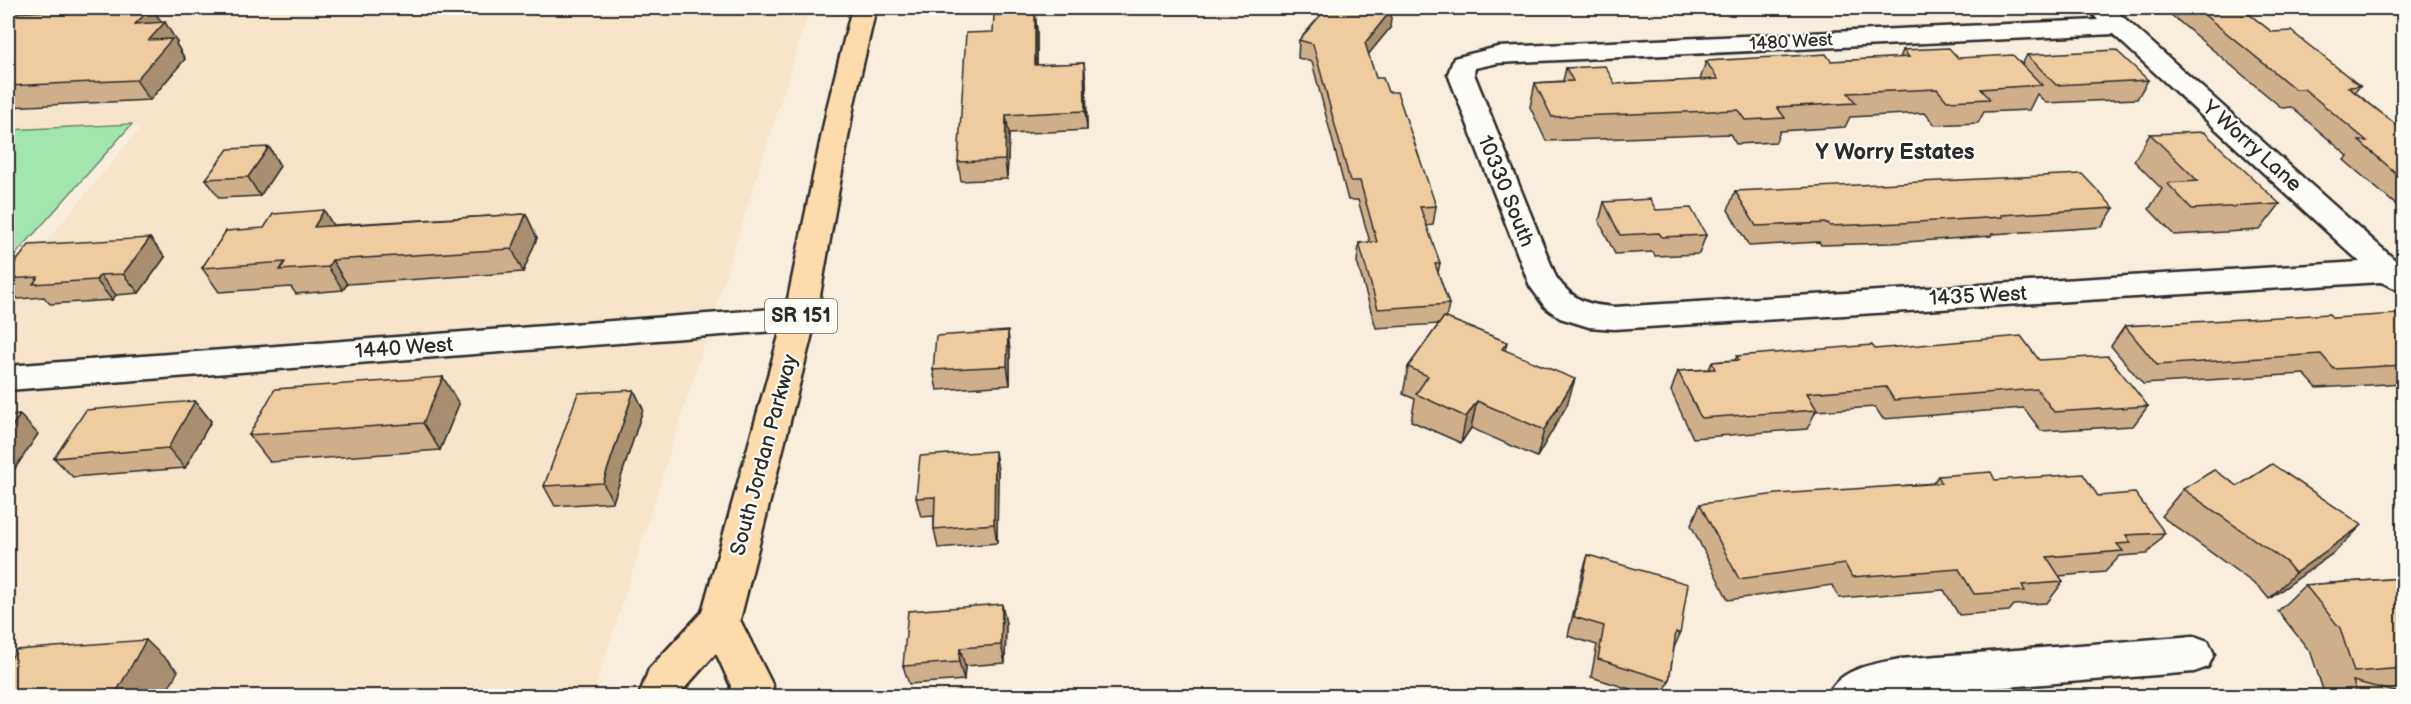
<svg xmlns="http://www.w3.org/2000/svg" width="2411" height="704" font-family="'Balsamiq Sans',sans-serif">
  <rect width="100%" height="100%" fill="#f9eedd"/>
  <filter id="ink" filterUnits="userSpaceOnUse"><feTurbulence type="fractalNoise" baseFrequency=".0167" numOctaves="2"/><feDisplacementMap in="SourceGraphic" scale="12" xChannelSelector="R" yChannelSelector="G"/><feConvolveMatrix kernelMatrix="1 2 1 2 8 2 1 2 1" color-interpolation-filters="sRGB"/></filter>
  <g filter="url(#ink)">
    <path fill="#f6e4cb" d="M8,8H810L593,696H8V288L141,127L8,135Z"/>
    <path fill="#a3e5af" stroke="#67886d" stroke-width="1.5" d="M132,124L8,263V130Z"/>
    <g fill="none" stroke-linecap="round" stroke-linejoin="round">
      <g stroke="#2b2b2b" stroke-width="5">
        <g id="street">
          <path d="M2093,8H2113L2404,268V288L2397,289L2381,282L1614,329L1589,327L1560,318L1545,307L1530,286L1448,74L1454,58L1498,47L2098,20L2091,11ZM2113,34L2360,262L1614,307C1587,305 1572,300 1556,277L1474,74L1475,68L1498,63Z"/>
          <path d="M800,307L811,310L816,318L811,326L800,329L8,390V366Z"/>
          <path d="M2194,636L2208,641L2214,654L2208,667L2194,672L1893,696H1827C1840,668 1872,664 1900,659Z"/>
        </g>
      </g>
      <g stroke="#2b2b2b" stroke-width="5">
        <path id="primary" d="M852,8H876L854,104L816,318L740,620L773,686L771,696H729L731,686L716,653L682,691L681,696H639L649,669L702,612L784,318L828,104Z"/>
      </g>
      <use href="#street" fill="#fdfcf7" fill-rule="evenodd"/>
      <use href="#primary" fill="#fedbac" fill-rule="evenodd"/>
    </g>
    <g fill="#ceaf8a" stroke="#2b2b2b" stroke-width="1.5">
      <path d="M132,8H152L162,23L177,42L176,44L185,59L150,100L8,107V13Z"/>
      <path d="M1680,8H1713L1681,9Z"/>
      <path d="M2163,8H2241L2272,32L2360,86L2355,92L2403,130V211L2344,160L2348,156L2291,107L2282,108Z"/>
      <path d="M1035,13L1037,31V65L1084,63L1086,82L1087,130L1009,134L1007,179L961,181L958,162L993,32Z"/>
      <path d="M1390,28L1368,54L1376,78L1388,92L1436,206L1433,225L1426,226L1440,263L1438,273L1449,304L1446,318L1507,342L1505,350L1567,405L1537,457L1471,428L1461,443L1411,421L1415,399L1403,394L1408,367L1439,324L1376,328L1357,262L1359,243L1370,242L1358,200H1348L1312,62L1298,58L1299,40Z"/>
      <path d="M1903,50L1958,58L2022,64L2027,55L2148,80L2137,99L2046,103L2037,94L2029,110L1984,112L1978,123L1935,125L1925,113L1850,117L1845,127L1780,131L1776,142L1736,144L1730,134L1546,141L1530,107L1535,83L1563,81L1566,68L1615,84L1700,80L1706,61H1831L1900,58Z"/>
      <path d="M2150,134L2280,204L2260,230L2174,235L2149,209L2162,189L2134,161Z"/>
      <path d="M269,147L280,166L260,196L219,198L206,179Z"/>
      <path d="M1735,191L2114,208L2102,227L1992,234L1991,236L1892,243L1821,245L1819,242L1749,246L1728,210Z"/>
      <path d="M1604,202L1656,210L1706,235L1699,254L1655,256L1653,252L1615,254L1599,221Z"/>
      <path d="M526,214L537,238L523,272L347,284L343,290L296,294L291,287L219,292L202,268L333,225Z"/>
      <path d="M165,257L139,293L116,295L112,300L50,304L44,297L18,299L8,287V272Z"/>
      <path d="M2333,318L2403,320V383L2317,388L2304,374L2143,384L2111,346L2125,326Z"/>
      <path d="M1875,349L2039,360L2148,406L2133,426L2041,431L2024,408L1883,419L1875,407L1816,411L1807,429L1693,438L1671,391L1678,371L1709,369L1712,362L1735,360L1737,356Z"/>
      <path d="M1010,351V385L937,390L933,370Z"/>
      <path d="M634,390L643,409L613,502L555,506L544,486Z"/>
      <path d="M195,401L211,421L185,468L73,477L54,458Z"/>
      <path d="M459,404L440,450L270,462L249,435Z"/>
      <path d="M998,470L997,543L938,548L934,529V516L921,517L916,498Z"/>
      <path d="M1938,476L1995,480L2098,496L2165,533L2147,554L2120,556L2105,572L2059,576L2063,582L2047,603L2014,605L2009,611L1959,615L1944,590L1839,598L1832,585L1728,600L1691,525L1700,504L1933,483Z"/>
      <path d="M2238,486L2336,551L2269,599L2260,588L2161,516L2183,489Z"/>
      <path d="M1588,555L1680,634L1674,648L1669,681L1662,696H1652L1591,677L1597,645L1568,636L1582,574Z"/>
      <path d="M2403,578V691L2394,692L2403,696H2325L2311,653L2278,611L2305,585Z"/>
      <path d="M1006,623L1005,663L965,666L964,680L909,684L903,666Z"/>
    </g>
    <g fill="#a78f70" stroke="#2b2b2b" stroke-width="1.5">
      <path d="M151,8H152L163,24L165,22L177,42L176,44L185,59L150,100L136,80L135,24Z"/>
      <path d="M1392,9L1390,28L1363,61L1365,43Z"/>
      <path d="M1035,13L1037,31V84L1035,65Z"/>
      <path d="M1084,63L1086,82L1087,130L1085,111Z"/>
      <path d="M1006,115L1009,134L1007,179L1005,160Z"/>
      <path d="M269,147L280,166L260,196L248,177Z"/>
      <path d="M324,210L338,234L314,227Z"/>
      <path d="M526,214L537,238L523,272L512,249Z"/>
      <path d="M150,238L165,257L139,293L123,274Z"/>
      <path d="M332,260L347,284L343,290L328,267Z"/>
      <path d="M100,275L116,295L112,300L96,280Z"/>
      <path d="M1008,331L1010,351V385L1007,366Z"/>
      <path d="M443,377L459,404L440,450L423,423Z"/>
      <path d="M1575,379L1567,405L1537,457L1544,430Z"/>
      <path d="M634,390L643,409L613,502L603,483Z"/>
      <path d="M195,401L211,421L185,468L168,448Z"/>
      <path d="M1477,401L1471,428L1461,443L1466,417Z"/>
      <path d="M20,415L38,434L8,479V432Z"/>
      <path d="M995,451L998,470L997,543L994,524Z"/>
      <path d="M2362,525L2336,551L2269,599L2295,573Z"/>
      <path d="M1002,604L1006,623L1005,663L1001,645Z"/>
      <path d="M146,640L178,671L164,696H114Z"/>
      <path d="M960,648L965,666L964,680L959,662Z"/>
    </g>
    <g fill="#efcca0" stroke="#2b2b2b" stroke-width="1.5">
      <path d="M132,8H151L135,24L165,22L149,40L172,39L136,80L8,86V13Z"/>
      <path d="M1327,8H1384L1392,9L1365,43L1376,78H1383L1388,92H1397L1436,206L1420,207L1440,263L1435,264L1449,304L1378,309L1359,243L1377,242L1360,181H1350L1313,44L1299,40Z"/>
      <path d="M2196,8H2241L2272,32L2291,31L2360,86L2348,87L2403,130V179L2359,141H2367L2304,89H2295Z"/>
      <path d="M1035,13V65L1084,63L1085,111L1006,115L1005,160L958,162L966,33L993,32L994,15Z"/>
      <path d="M1949,48L1958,58L2013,55L2042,85L1981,89L1990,99L1947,101L1937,89L1848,93L1856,103L1777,107L1785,118L1745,120L1738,110L1552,117L1535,83L1573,81L1566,68L1605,66L1615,84L1718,79L1706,61L1826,54L1831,61L1909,57L1903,50Z"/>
      <path d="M2116,50L2148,80L2056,85L2027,55Z"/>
      <path d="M2204,132L2280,204L2192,209L2167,183L2198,181L2150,134Z"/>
      <path d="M269,147L248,177L206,179L228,149Z"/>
      <path d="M2082,174L2114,208L2001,215L2002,217L1901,223L1830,226L1828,223L1756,226L1735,191Z"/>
      <path d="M1650,199L1656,210L1691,208L1706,235L1662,237L1659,233L1620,235L1604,202Z"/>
      <path d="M324,210L314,227L526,214L512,249L332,260L328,267L280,270L285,262L202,268L226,231L264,228L273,214Z"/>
      <path d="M150,238L123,274L100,275L96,280L33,284L38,277L8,279V272L29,245Z"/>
      <path d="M2329,314L2333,318L2397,314L2403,320V365L2334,369L2321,354L2157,365L2125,326Z"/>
      <path d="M1444,317L1507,342L1502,349L1575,379L1544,430L1477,401L1466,417L1416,394L1428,376L1408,367Z"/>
      <path d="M1008,331L1007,366L933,370L936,336Z"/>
      <path d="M2021,336L2039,360L2108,356L2148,406L2054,412L2037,389L1894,400L1886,387L1807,393L1817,410L1701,418L1678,371L1715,369L1712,362L1739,360L1737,356L1872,345L1875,349Z"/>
      <path d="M443,377L423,423L249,435L275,389Z"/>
      <path d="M634,390L603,483L544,486L578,393Z"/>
      <path d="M195,401L168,448L54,458L86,410Z"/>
      <path d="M20,415L8,432V416Z"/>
      <path d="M995,451L994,524L934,529L935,497L916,498L920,456Z"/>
      <path d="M2272,464L2362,525L2295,573L2286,562L2183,489L2214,470L2238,486Z"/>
      <path d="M1991,472L1995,480L2083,474L2098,496L2135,493L2165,533L2126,535L2131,543L2117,544L2123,551L2047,557L2063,582L2022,585L2025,591L1974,594L1959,569L1852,577L1845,564L1739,579L1700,504L1777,494L1942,483L1938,476Z"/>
      <path d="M1588,555L1688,584L1680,634L1676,632L1669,681L1598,659L1604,626L1574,617Z"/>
      <path d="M2403,578V668L2354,672L2340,628L2305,585Z"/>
      <path d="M1002,604L1001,645L960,648L959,662L903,666L908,611Z"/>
      <path d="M146,640L114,696H8V664L16,650Z"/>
      <path d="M2353,681L2403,694V696H2358Z"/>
      <path d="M1728,694L1730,696H1690Z"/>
    </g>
  </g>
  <g text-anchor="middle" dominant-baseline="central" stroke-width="4.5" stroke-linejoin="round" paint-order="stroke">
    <g font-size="18" fill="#2b2b2b" stroke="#fdfcf7">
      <text transform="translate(1791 42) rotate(-3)">1480 West</text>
    </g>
    <rect fill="#fdfcf7" stroke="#6a6a68" stroke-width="1.5" x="765" y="299" width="72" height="34" rx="4.5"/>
    <g font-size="20" font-weight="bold" fill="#2b2b2b">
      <text x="801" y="316">SR 151</text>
    </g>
    <g font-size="21" fill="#2b2b2b" stroke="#fdfcf7">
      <text transform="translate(2252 146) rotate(42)">Y Worry Lane</text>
      <text transform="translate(1506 191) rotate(68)">10330 South</text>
      <text transform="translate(1978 296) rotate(-3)">1435 West</text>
      <text transform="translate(404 348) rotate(-4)">1440 West</text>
      <text transform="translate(764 455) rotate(-75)">South Jordan Parkway</text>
    </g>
    <g font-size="22" font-weight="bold" fill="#2b2b2b" stroke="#fdfcf7">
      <text x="1895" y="152">Y Worry Estates</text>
    </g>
  </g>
  <rect width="2411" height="704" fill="none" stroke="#fdfcf7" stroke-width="30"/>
  <rect x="15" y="15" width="2381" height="674" fill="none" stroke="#2b2b2b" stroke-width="2" filter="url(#ink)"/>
</svg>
